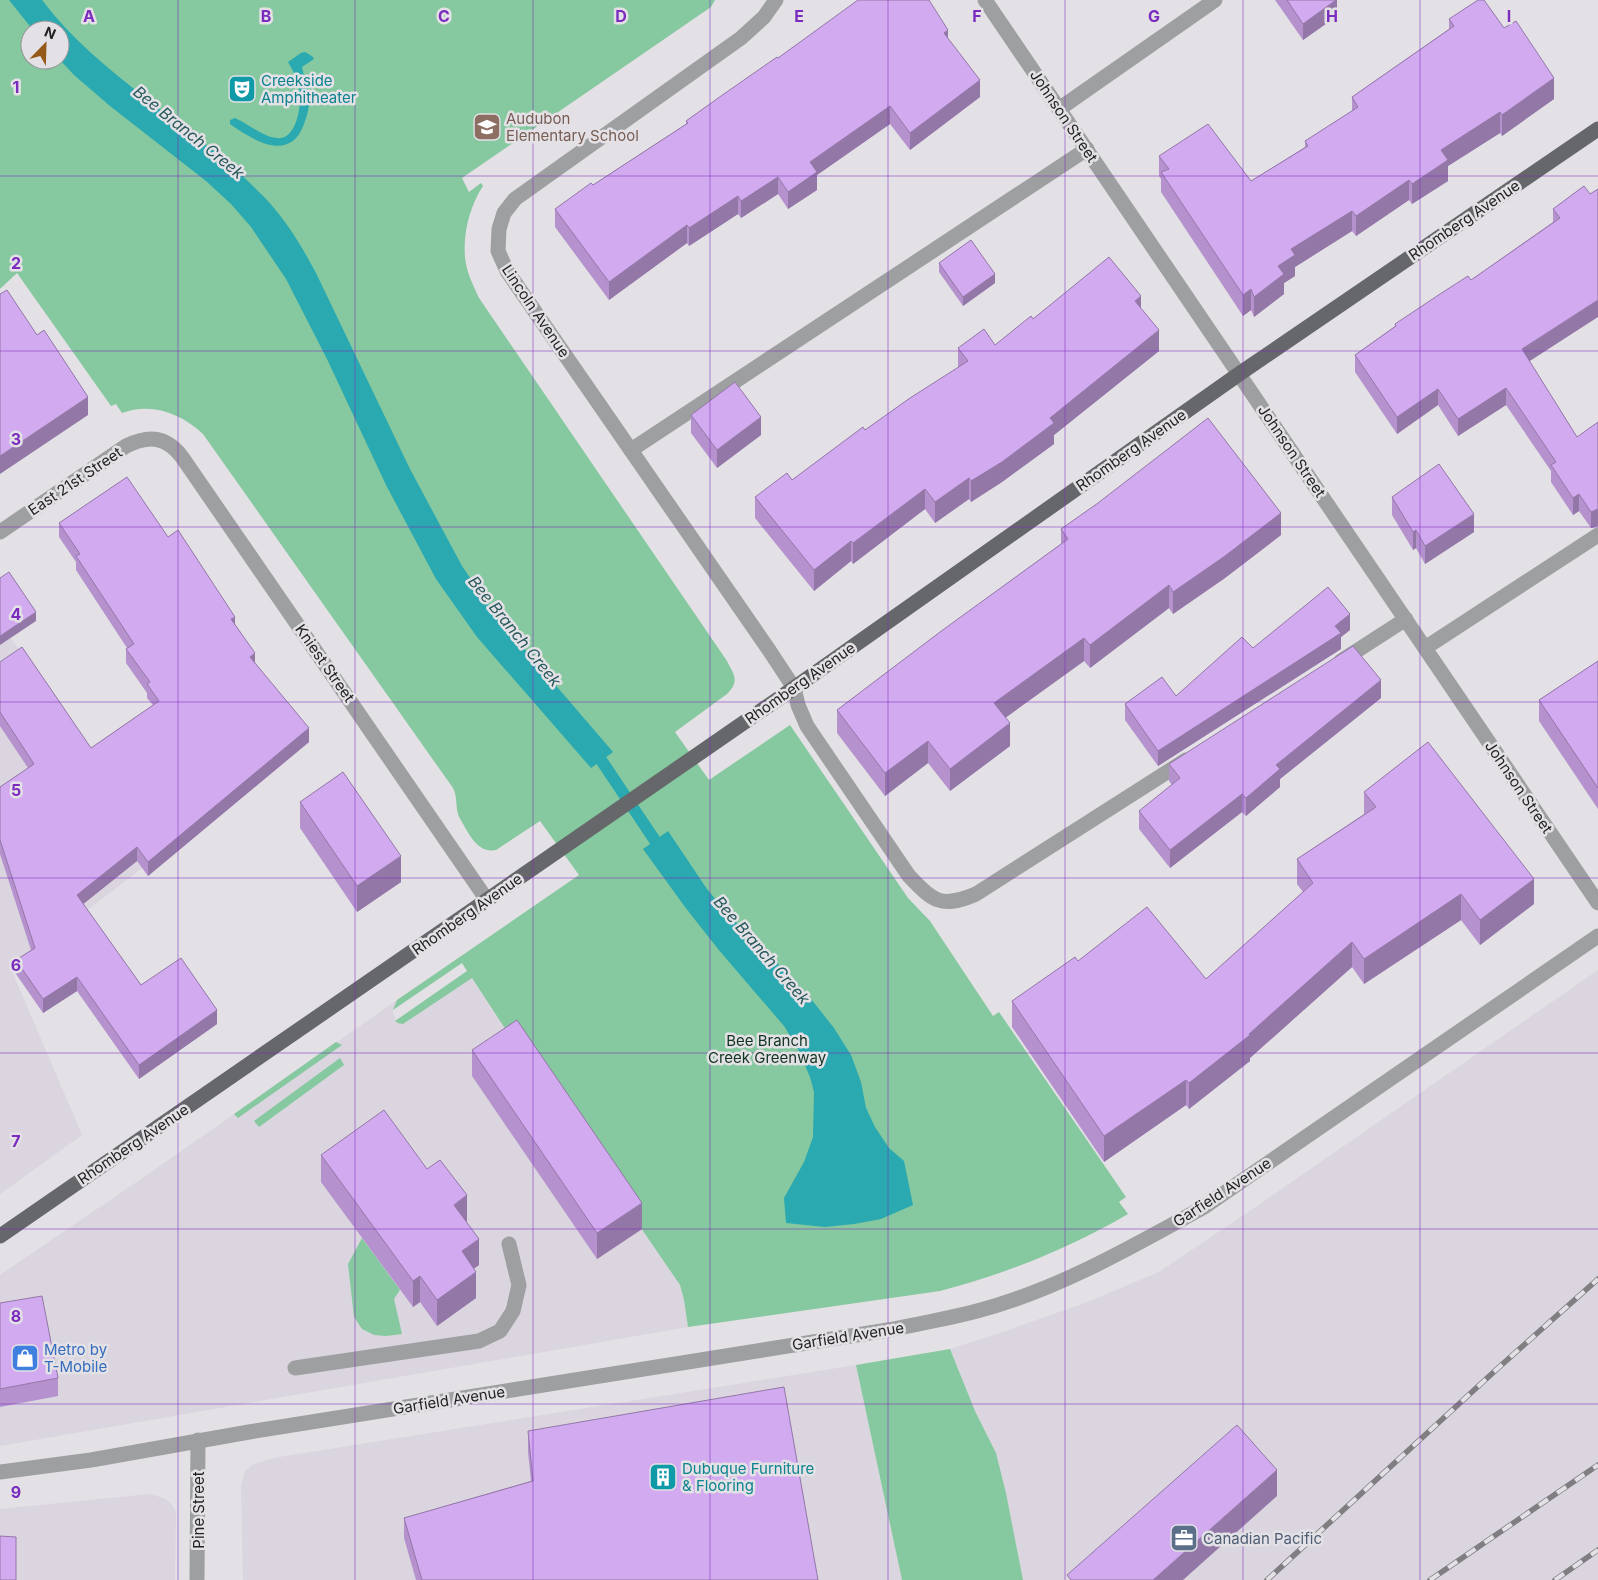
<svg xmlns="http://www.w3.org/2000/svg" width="1598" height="1580" font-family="Inter,sans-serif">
  <rect width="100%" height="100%" fill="#e3e1e5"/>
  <g fill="#dad5df">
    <path d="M0,622L159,855L11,969L82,1135L0,1194Z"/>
    <path d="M1598,970V1580H1023L1006,1493L996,1453L975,1411L950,1349L1000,1333L1085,1303L1159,1272L1257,1206Z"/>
    <path d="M471,977L517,1047L680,1285L684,1300L688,1327L0,1446V1275L147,1175L397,1000L393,1011L396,1021L403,1024Z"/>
    <path d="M856,1365L902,1580H243L241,1486L245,1471L252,1465L273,1458Z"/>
    <path d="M150,1494L166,1499L173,1506L176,1512L175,1580H0V1509Z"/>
  </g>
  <g fill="#86c89f" fill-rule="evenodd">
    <path d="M0,0H715L711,7L462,178L469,192L481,183L483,186C470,206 463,232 465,257C466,271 473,285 479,298L727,661C734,675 740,681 727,694L675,732L709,780L790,725L908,898L930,921L993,1016L999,1012L1126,1197L1119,1202L1128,1214C1070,1248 1006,1274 940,1291L688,1327L684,1300L680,1285L517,1047L472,978L403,1024L398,1023L395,1021L467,971L462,963L393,1010L397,1000L579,875L540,821L496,850C476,854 468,831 459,817C455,807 458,798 453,788L203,434C181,413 151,402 122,413L116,404L111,406L17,273L0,289ZM30,30H60V60H30Z"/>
    <path d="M336,1042L342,1045L238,1118L234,1114Z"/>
    <path d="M340,1058L344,1065L259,1127L254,1121Z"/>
    <path d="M362,1238L400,1290L394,1299L402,1334L386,1336L374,1335L362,1329L354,1317L348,1264Z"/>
    <path d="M950,1349L975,1411L996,1453L1006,1493L1023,1580H902L856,1365Z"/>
  </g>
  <g fill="#2aa9b0">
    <path d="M9,0H42C101,78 192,123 259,192C283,215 300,243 316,273L410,469L462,566L483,597L504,625L613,752L591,768L477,637L436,579L386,485L327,359L286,279L251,227L231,204L206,181L110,106L74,75L60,60V30H33Z"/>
    <path d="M305,52L312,56L314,59L302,67C304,78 309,87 309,98C310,107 307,116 304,124C290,163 254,141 230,124V120L235,118C249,124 266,140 281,138C299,135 303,97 298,83C296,76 292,69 288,62L301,53Z"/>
    <path d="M668,831L707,889L725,911L789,975L811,999L834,1028L851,1055L861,1082L866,1108L875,1127L889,1148L904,1161L913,1205L881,1219L854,1224L825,1227L786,1223L784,1198L804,1162L813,1137L814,1092L810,1077L797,1047L784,1026L718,949L685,907L643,849Z"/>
  </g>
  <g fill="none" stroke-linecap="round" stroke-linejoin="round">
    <path stroke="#2aa9b0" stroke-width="12" d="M591,749L601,760L664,854"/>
    <g stroke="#9e9fa0" stroke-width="15">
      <path d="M776,0L764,17L741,38L515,199L504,213L499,229L498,251L507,271L769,650L794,688L798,705L807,726L909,876C933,901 941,909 976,894L1186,760"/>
      <path d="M985,0L1598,903"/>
      <path d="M1059,109L1215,0"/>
      <path d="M631,450L1087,149"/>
      <path d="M0,532L126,446C149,435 166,436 182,457L487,900"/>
      <path d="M1425,648L1598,535"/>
      <path d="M1341,661L1406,619"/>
      <path d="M295,1368L479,1341L500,1331L513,1311L519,1285L509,1244"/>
      <path d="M0,1472L91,1460L249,1432L888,1330C917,1324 947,1319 977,1311C1055,1291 1134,1246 1204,1207L1598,936"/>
      <path d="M197,1580L198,1440"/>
    </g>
    <path stroke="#66676a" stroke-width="15" d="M0,1236L794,688L1239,374L1598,129"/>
    <g stroke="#807e81" stroke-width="5.5">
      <g id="rail">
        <path d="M1267,1580L1497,1369L1598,1279"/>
        <path d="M1430,1580L1598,1465"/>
        <path d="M1555,1580L1598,1550"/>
      </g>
    </g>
    <use href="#rail" stroke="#e3e1e5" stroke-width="4" stroke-dasharray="11" stroke-linecap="butt"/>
  </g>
  <g fill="#b592ce">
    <path d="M1275,0H1337V16L1303,40Z"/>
    <path d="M1449,19L1554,99L1502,136L1500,133L1448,166V181L1412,204L1409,200L1356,236L1352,231L1295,267V276L1284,283V294L1254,317L1251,310L1243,316L1161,192V179L1159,176V156L1251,181L1305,147V141L1352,111V97L1449,29Z"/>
    <path d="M948,39L980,97L910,150L890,124L817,175V190L788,209L778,194L741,218L738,214L689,246L687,243L609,300L555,227V209L593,185L686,124V121L778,58Z"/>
    <path d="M1584,186L1529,361L1577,437L1598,422V526L1591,528L1579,511L1573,515L1551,482V471L1506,405L1458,436L1438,405L1397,434L1355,372V355L1395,326V324L1471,280L1553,222V209Z"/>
    <path d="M939,263L995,283L963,306L939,272Z"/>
    <path d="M1141,309L1159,351L1054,435V444L1002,482L971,502L969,499L935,523L925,509L853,564L851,561L814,591L755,518V497L792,480L958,368V348L995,345L1033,319Z"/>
    <path d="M691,415L761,435L717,468L691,433Z"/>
    <path d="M1392,497L1474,532L1425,564L1416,548L1413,550L1392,515Z"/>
    <path d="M59,523L168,537L235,624L255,664L309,742L148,876L137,861L83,904L141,985L217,1024L139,1079L77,991L43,1013L16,974V960L31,950L0,854V787L28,768L0,726V662L91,748L153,705L147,698V693L126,663V649L127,648L76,570V562L59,537Z"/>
    <path d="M1061,529L1281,535L1225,578L1173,614L1169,608L1090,668L1084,661L1005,718L1010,746L950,791L928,763L885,796L837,733V710L1061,544Z"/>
    <path d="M1350,630L1341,637V649L1158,766L1125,720V704L1176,696L1253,648Z"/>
    <path d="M1598,661V809L1539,721V700Z"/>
    <path d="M1381,698L1280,779V787L1246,816L1242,812L1170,868L1139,829V811L1172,785L1169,781V764Z"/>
    <path d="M1364,792L1534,904L1480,945L1461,920L1364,984L1352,967L1250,1058V1061L1189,1109L1186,1105L1104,1162L1012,1027V1001L1078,961L1206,979L1303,892L1297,884V859L1364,814Z"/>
    <path d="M300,802L401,882L357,912L300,828Z"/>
    <path d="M472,1050L642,1229L597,1259L472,1076Z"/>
    <path d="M321,1155L427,1169L467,1221L466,1222L479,1265L474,1268L476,1298L437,1326L420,1302L413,1307L321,1182Z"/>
    <path d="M0,1303L58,1378V1396L0,1407Z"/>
    <path d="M528,1431L818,1580H416L404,1538V1518L531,1481L528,1452Z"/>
  </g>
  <g fill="#9377a7">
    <path d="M1336,0H1337V16L1303,40V24Z"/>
    <path d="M948,30V48L944,33Z"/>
    <path d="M1554,78V99L1502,136V115Z"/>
    <path d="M980,80V97L910,150V133Z"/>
    <path d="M890,106V124L817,175V190L788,209V192L810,162Z"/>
    <path d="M1500,112V133L1448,166V181L1412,204V184L1441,150Z"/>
    <path d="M778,177V194L741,218V201Z"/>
    <path d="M1409,180V200L1356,236V216Z"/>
    <path d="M738,196V214L689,246V228Z"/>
    <path d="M1352,211V231L1295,267V276L1284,283V294L1254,317V297L1278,266L1291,249Z"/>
    <path d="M687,225V243L609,300V282Z"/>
    <path d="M995,274V283L963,306V297Z"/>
    <path d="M1251,289V310L1243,316V295Z"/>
    <path d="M1141,296V317L1135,301Z"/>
    <path d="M1598,300V317L1522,366V349Z"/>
    <path d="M1159,330V351L1054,435V444L1002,482L971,502V481Z"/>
    <path d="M1506,388V405L1458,436V419Z"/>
    <path d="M1438,389V405L1397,434V417Z"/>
    <path d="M88,397V415L0,474V456Z"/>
    <path d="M761,417V435L717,468V450Z"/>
    <path d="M969,478V499L935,523V502Z"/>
    <path d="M925,489V509L853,564V543Z"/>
    <path d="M1579,494V511L1573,515V498Z"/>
    <path d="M1598,509V526L1591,528V512Z"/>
    <path d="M1281,513V535L1225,578L1173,614V592Z"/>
    <path d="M1474,514V532L1425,564V546Z"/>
    <path d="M1416,530V548L1413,550V532Z"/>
    <path d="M851,541V561L814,591V570Z"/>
    <path d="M1169,585V608L1090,668V645Z"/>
    <path d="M36,612V621L0,645V636Z"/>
    <path d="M1350,614V630L1341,637V649L1158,766V751L1335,626Z"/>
    <path d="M235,617V631L231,619Z"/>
    <path d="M1084,638V661L994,726V703Z"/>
    <path d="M255,653V667L250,657Z"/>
    <path d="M1381,680V698L1280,779V787L1246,816V798L1276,765Z"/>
    <path d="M1010,723V746L950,791V769Z"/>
    <path d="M309,728V742L148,876V862Z"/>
    <path d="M928,741V763L885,796V773Z"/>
    <path d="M1242,794V812L1170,868V850Z"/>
    <path d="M137,847V861L77,909V895Z"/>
    <path d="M401,856V882L357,912V886Z"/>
    <path d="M1534,879V904L1480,945V920Z"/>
    <path d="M1461,894V920L1364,984V959Z"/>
    <path d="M1352,942V967L1250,1058V1061L1189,1109V1083L1249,1034Z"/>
    <path d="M77,977V991L43,1013V999Z"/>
    <path d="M217,1010V1024L139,1079V1065Z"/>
    <path d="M1186,1080V1105L1104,1162V1136Z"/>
    <path d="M467,1195V1221L454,1231V1205Z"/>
    <path d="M642,1203V1229L597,1259V1233Z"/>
    <path d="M479,1239V1265L462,1277V1251Z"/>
    <path d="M476,1272V1298L437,1326V1300Z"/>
    <path d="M420,1276V1302L413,1307V1281Z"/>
    <path d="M1277,1470V1496L1183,1580H1153Z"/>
  </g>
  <g fill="#d2aaef" stroke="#9377a7">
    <path d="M858,0H929L948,30L944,33L980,80L910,133L890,106L810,162L817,172L788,192L778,177L741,201L738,196L689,228L687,225L609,282L555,209L591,183L593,185L688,123L686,121L721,96L777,57L778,58Z"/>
    <path d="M1287,0H1336L1303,24Z"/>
    <path d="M1478,0H1484L1504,28L1516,21L1554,78L1502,115L1500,112L1441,150L1448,160L1412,184L1409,180L1356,216L1352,211L1291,249L1295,255L1278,266L1284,274L1254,297L1251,289L1243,295L1161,172L1169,169L1159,156L1208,124L1251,181L1308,146L1305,141L1358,107L1352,97L1454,26L1449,19Z"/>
    <path d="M1584,186L1590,194L1598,189V300L1522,349L1577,437L1598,422V509L1591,512L1579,494L1573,498L1551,465L1556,462L1506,388L1458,419L1438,389L1397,417L1355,355L1396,326L1395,324L1440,294L1468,276L1471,280L1560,218L1553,209Z"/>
    <path d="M971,240L995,274L963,297L939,263Z"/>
    <path d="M1109,257L1141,296L1135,301L1159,330L1050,418L1054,423L1002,462L971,481L969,478L935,502L925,489L853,543L851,541L814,570L755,497L787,473L792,480L863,427L865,430L910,398L968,361L958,348L984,329L995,345L1031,316L1033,319Z"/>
    <path d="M7,290L37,335L44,330L88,397L0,456V294Z"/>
    <path d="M735,382L761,417L717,450L691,415Z"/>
    <path d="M1208,418L1281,513L1225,556L1173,592L1169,585L1090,645L1084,638L994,703L1010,723L950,769L928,741L885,773L837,710L940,632L1068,539L1061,529L1098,503Z"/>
    <path d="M1439,464L1474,514L1425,546L1416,530L1413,532L1392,497Z"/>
    <path d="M127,477L168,537L178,530L235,617L231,619L255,653L250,657L309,728L148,862L137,847L77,895L141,985L181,958L217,1010L139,1065L77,977L43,999L16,960L35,948L0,840V787L34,764L0,712V662L22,647L91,748L159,701L147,684L150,682L126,649L134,644L76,556L80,554L59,523Z"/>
    <path d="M9,572L36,612L0,636V578Z"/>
    <path d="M1328,587L1350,614L1335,626L1341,633L1158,751L1125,704L1162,677L1176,696L1242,637L1253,648Z"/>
    <path d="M1353,646L1381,680L1276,765L1280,769L1246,798L1242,794L1170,850L1139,811L1180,778L1169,764Z"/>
    <path d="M1598,661V788L1539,700Z"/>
    <path d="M1428,742L1534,879L1480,920L1461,894L1364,959L1352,942L1249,1034L1250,1035L1189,1083L1186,1080L1104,1136L1012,1001L1075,957L1078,961L1147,907L1206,979L1313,883L1297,859L1376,807L1364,792Z"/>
    <path d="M343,772L401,856L357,886L300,802Z"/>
    <path d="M517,1020L642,1203L597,1233L472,1050Z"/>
    <path d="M384,1110L427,1169L440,1160L467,1195L454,1205L479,1239L462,1251L476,1272L437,1300L420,1276L413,1281L321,1155Z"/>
    <path d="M42,1296L58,1378L0,1389V1303Z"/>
    <path d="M784,1387L818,1580H422L404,1518L533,1481L528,1431Z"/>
    <path d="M1237,1425L1277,1470L1153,1580H1071L1067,1575Z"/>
    <path d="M0,1536L16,1537V1580H0Z"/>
  </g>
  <path fill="none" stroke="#7b2cbf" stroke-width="1" stroke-opacity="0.55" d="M178,0V1580M355,0V1580M533,0V1580M710,0V1580M888,0V1580M1065,0V1580M1243,0V1580M1420,0V1580M0,176H1598M0,351H1598M0,527H1598M0,702H1598M0,878H1598M0,1053H1598M0,1229H1598M0,1404H1598"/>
  <defs>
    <g id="theatre-square" transform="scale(1.4375)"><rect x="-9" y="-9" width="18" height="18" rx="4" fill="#0f9aa8" stroke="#e3e1e5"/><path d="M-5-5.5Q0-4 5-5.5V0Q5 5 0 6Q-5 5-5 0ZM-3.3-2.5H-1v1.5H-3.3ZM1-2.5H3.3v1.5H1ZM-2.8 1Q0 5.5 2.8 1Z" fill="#fff"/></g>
    <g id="school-square" transform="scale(1.4375)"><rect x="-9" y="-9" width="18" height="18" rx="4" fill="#8d6e63" stroke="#e3e1e5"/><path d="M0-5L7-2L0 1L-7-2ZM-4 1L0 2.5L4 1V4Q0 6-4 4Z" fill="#fff"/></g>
    <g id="shop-square" transform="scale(1.4375)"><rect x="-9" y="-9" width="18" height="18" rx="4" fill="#3f7fe0" stroke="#e3e1e5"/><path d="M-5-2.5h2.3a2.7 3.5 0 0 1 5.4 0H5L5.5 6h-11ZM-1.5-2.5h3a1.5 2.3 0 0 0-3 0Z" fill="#fff"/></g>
    <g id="building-square" transform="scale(1.4375)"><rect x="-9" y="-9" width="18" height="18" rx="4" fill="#0f9aa8" stroke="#e3e1e5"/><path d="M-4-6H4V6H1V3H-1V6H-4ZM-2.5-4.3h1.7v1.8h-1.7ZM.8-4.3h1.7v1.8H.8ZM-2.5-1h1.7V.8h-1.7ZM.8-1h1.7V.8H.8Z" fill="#fff"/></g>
    <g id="office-square" transform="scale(1.4375)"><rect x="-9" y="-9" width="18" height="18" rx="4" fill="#5c6f8a" stroke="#e3e1e5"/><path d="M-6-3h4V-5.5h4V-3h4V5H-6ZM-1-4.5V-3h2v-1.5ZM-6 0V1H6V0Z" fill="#fff"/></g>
  </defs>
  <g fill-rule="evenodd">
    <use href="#theatre-square" x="242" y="89"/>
    <use href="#school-square" x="487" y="127"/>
    <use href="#shop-square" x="25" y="1358"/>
    <use href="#building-square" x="663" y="1477"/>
    <use href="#office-square" x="1184" y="1538"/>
  </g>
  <g text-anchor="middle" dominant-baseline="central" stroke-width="5" stroke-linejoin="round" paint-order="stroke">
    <g font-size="15" fill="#0d838f" stroke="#e3e1e5" text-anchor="start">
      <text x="261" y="80">Creekside<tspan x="261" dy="17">Amphitheater</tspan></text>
      <text x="682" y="1468">Dubuque Furniture<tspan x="682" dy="17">&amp; Flooring</tspan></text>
    </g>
    <g font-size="15" fill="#242324" stroke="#e3e1e5">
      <text transform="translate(1064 116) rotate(56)">Johnson Street</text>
      <text transform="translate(1464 220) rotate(-34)">Rhomberg Avenue</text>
      <text transform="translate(536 311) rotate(56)">Lincoln Avenue</text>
      <text transform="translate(1131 450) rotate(-35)">Rhomberg Avenue</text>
      <text transform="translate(1292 451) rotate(56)">Johnson Street</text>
      <text transform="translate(75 481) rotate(-34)">East 21st Street</text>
      <text transform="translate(325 663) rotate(55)">Kniest Street</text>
      <text transform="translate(800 683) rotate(-35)">Rhomberg Avenue</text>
      <text transform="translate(1519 787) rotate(56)">Johnson Street</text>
      <text transform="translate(467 914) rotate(-35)">Rhomberg Avenue</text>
      <text transform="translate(133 1144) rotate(-34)">Rhomberg Avenue</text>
      <text transform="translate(1222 1192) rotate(-33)">Garfield Avenue</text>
      <text transform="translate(848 1336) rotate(-9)">Garfield Avenue</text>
      <text transform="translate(449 1400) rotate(-9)">Garfield Avenue</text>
      <text transform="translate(198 1510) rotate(-90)">Pine Street</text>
    </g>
    <g font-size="15" fill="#785e54" stroke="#e3e1e5" text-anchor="start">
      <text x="506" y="118">Audubon<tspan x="506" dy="17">Elementary School</tspan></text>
    </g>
    <g font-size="15" fill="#113420" stroke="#e3e1e5">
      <text x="767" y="1040">Bee Branch<tspan x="767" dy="17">Creek Greenway</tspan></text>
    </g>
    <g font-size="15" fill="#366cbe" stroke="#e3e1e5" text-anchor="start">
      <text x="44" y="1349">Metro by<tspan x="44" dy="17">T-Mobile</tspan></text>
    </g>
    <g font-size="15" fill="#4e5e75" stroke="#e3e1e5" text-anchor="start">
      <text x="1203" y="1538">Canadian Pacific</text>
    </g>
    <g font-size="16" font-style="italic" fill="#27595c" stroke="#e3e1e5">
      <text transform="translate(189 132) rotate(39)">Bee Branch Creek</text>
      <text transform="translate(515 631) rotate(51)">Bee Branch Creek</text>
      <text transform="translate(762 950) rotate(49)">Bee Branch Creek</text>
    </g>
  </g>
  <g font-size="16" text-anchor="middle" font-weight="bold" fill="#7b2cbf" stroke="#e3e1e5" stroke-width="5" stroke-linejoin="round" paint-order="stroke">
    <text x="89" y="22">A</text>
    <text x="266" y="22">B</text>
    <text x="444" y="22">C</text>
    <text x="621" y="22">D</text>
    <text x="799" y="22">E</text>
    <text x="977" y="22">F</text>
    <text x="1154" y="22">G</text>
    <text x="1332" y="22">H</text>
    <text x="1509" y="22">I</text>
    <text x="16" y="93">1</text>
    <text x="16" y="269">2</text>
    <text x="16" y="445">3</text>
    <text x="16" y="620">4</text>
    <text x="16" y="796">5</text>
    <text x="16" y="971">6</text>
    <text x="16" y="1147">7</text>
    <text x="16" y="1322">8</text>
    <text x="16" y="1498">9</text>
  </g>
  <g transform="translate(45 45) rotate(23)"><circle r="24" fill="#e3e1e5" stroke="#979598"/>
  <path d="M0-4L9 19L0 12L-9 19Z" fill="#95591a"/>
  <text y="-8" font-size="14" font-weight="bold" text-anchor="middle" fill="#242324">N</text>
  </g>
</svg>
